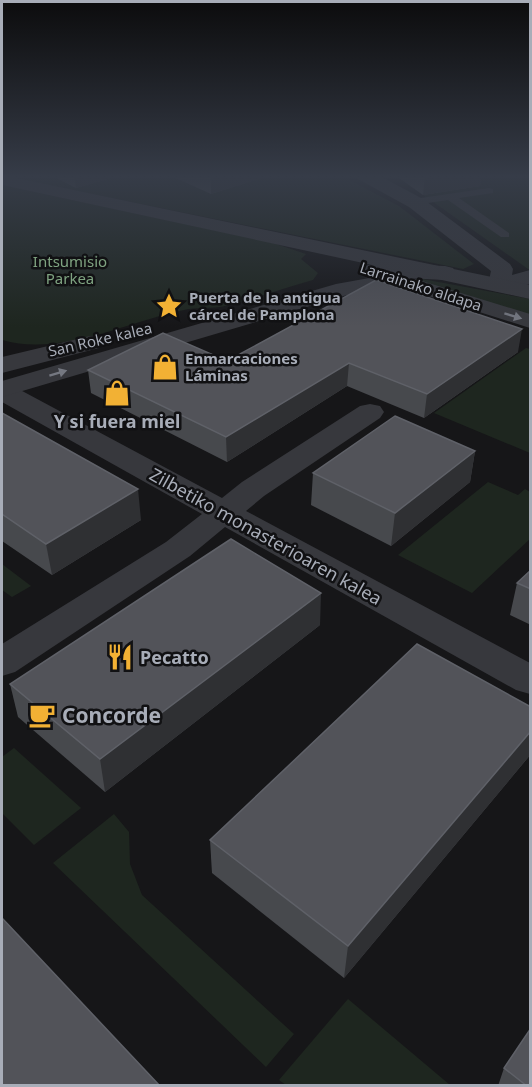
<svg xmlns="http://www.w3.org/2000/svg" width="532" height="1087" font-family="'Noto Sans',sans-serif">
  <rect width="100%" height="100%" fill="#161618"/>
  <g fill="#1e261f">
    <path d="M14,175H340L399,206L474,264L463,269L8,177Z"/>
    <path d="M395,175H530V269H528Z"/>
    <path d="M2,185L273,243L306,254L301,259L318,273L313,280C284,288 254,299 225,306C212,309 197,307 184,310C127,322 59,357 2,340Z"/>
    <path d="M417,278L530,299V315L415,280Z"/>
    <path d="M526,348L530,349V453L434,413Z"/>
    <path d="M488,482L518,495L525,489L530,492V539L472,593L398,555Z"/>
    <path d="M2,564L31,586L12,597L2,590Z"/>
    <path d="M14,748L81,808L34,845L2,813V757Z"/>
    <path d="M114,814L129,832L130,864L142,895L294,1034L266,1067L53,863Z"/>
    <path d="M348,999L450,1085H286L279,1080Z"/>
  </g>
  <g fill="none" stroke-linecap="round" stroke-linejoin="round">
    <path fill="#37383d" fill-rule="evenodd" d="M489,188L493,189V193L459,198L509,233V237H501L448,200L414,205L409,202L414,199Z"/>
    <g fill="#37383d" fill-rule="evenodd">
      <path d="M355,175H378L423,199L510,264L513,269L512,275L530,270V284L499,292L491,290L488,285L491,271L409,207L358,179Z"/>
      <path d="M373,264L445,266L453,268L456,273L453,278L445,280L365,276L362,271L365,266Z"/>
      <path d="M2,383L11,385L222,498L242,482L360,406L370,404L380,406L384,412L380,418L264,496L246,511L530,663V694L516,690L225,527L190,556L15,672L2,676V644L166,542L202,514L2,402Z"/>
    </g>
    <g fill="#37383d" fill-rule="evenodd">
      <path d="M2,175L530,285V299L2,185Z"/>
      <path d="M375,277H409L530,314V328L410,290L375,291L347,295L2,397V381L336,284Z"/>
      <path d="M90,336L99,338L102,343L99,348L2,373V357Z"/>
    </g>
  </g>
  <g fill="#47494d">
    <path d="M50,175H122L76,188Z"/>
    <path d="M169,175H265V177L211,194Z"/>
    <path d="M395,175H482L480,186L423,195Z"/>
    <path d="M518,352L424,418L347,386L227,462L91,393L88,370L227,361Z"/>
    <path d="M2,413L141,520L52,575L2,541Z"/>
    <path d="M475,451L470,482L391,546L311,505L313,473Z"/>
    <path d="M531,570V625L510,615L517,583Z"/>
    <path d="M320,625L105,792L18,717L10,684Z"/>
    <path d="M531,707V754L344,978L212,873L210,840Z"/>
    <path d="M504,1068L531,1086H498Z"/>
  </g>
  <g fill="#2f3033">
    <path d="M74,175H122L76,188Z"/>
    <path d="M211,175H265V177L211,194Z"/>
    <path d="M425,175H482L480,186L423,195Z"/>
    <path d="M522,329L518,352L424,418L427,394Z"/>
    <path d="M349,363L347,386L227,462L226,437Z"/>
    <path d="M475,451L470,482L391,546L395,513Z"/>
    <path d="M138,489L141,520L52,575L46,544Z"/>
    <path d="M321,593L320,625L105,792L100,759Z"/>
    <path d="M531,731V754L344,978L348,946Z"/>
  </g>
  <g fill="#525359" stroke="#5f6168" stroke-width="1.5">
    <path d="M376,280L522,329L427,394L349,363L226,437L88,370L163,333L227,361Z"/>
    <path d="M2,413L138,489L46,544L2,514Z"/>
    <path d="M395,416L475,451L395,513L313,473Z"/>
    <path d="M231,539L321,593L100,759L10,684Z"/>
    <path d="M531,570V589L517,583Z"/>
    <path d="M417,644L531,707V731L348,946L210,840Z"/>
    <path d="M2,918L160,1086H2Z"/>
    <path d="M531,1028V1086H527L504,1068Z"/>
  </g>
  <defs><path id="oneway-solid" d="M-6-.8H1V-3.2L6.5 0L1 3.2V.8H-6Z" transform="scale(1.5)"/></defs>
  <g fill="#757881">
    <use href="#oneway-solid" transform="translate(513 316) rotate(17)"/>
    <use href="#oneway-solid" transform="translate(58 373) rotate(-17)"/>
  </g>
  <linearGradient id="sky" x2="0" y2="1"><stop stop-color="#0c0c0d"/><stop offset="0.54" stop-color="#363c48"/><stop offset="1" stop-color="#363c48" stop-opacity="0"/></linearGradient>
  <rect width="532" height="327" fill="url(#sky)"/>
  <defs>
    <g id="sight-bare" transform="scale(2.07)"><path d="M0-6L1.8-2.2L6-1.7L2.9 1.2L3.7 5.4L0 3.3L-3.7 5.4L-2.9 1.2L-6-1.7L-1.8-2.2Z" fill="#f2b134" stroke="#111113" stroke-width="2.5" paint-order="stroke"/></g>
    <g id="shop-bare" transform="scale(2.07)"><path d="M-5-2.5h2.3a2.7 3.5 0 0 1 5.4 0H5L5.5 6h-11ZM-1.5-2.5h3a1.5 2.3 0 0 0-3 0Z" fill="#f2b134" stroke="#111113" stroke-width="2.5" paint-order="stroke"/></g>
    <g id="restaurant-bare" transform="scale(2.07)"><path d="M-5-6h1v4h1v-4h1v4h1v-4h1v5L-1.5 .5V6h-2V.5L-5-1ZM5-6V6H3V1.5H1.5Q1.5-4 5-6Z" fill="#f2b134" stroke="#111113" stroke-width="2.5" paint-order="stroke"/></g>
    <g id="cafe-bare" transform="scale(2.07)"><path d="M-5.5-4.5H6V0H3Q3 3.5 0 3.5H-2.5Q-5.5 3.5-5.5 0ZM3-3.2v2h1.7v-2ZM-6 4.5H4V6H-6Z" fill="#f2b134" stroke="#111113" stroke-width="2.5" paint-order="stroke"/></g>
  </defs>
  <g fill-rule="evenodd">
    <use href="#sight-bare" x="169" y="306"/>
    <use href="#shop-bare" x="165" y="367"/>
    <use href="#shop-bare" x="117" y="393"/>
    <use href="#restaurant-bare" x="120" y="657"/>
    <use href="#cafe-bare" x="42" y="715"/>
  </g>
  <g text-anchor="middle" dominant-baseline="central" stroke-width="5" stroke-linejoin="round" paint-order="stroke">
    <g font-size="15" fill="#7fa381" stroke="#111113">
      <text x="70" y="261">Intsumisio<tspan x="70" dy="17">Parkea</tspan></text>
    </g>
    <g font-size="15" fill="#a8adb8" stroke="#111113">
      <text transform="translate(421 286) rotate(18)">Larrainako aldapa</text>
      <text transform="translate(100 339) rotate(-13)">San Roke kalea</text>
    </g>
    <g font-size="15" font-weight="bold" fill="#a8adb8" stroke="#111113" text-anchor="start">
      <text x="189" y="297">Puerta de la antigua<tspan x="189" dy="17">cárcel de Pamplona</tspan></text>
      <text x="185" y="358">Enmarcaciones<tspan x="185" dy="17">Láminas</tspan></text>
    </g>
    <g font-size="18" font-weight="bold" fill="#a8adb8" stroke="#111113">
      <text x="117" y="421">Y si fuera miel</text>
      <text x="140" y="657" text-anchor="start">Pecatto</text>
    </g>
    <g font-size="18" fill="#a8adb8" stroke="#111113">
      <text transform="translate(266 536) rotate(29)">Zilbetiko monasterioaren kalea</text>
    </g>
    <g font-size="21" font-weight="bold" fill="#a8adb8" stroke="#111113" text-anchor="start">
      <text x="62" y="715">Concorde</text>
    </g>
  </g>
  <rect width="532" height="1087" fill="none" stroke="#a8adb8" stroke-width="6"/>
</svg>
